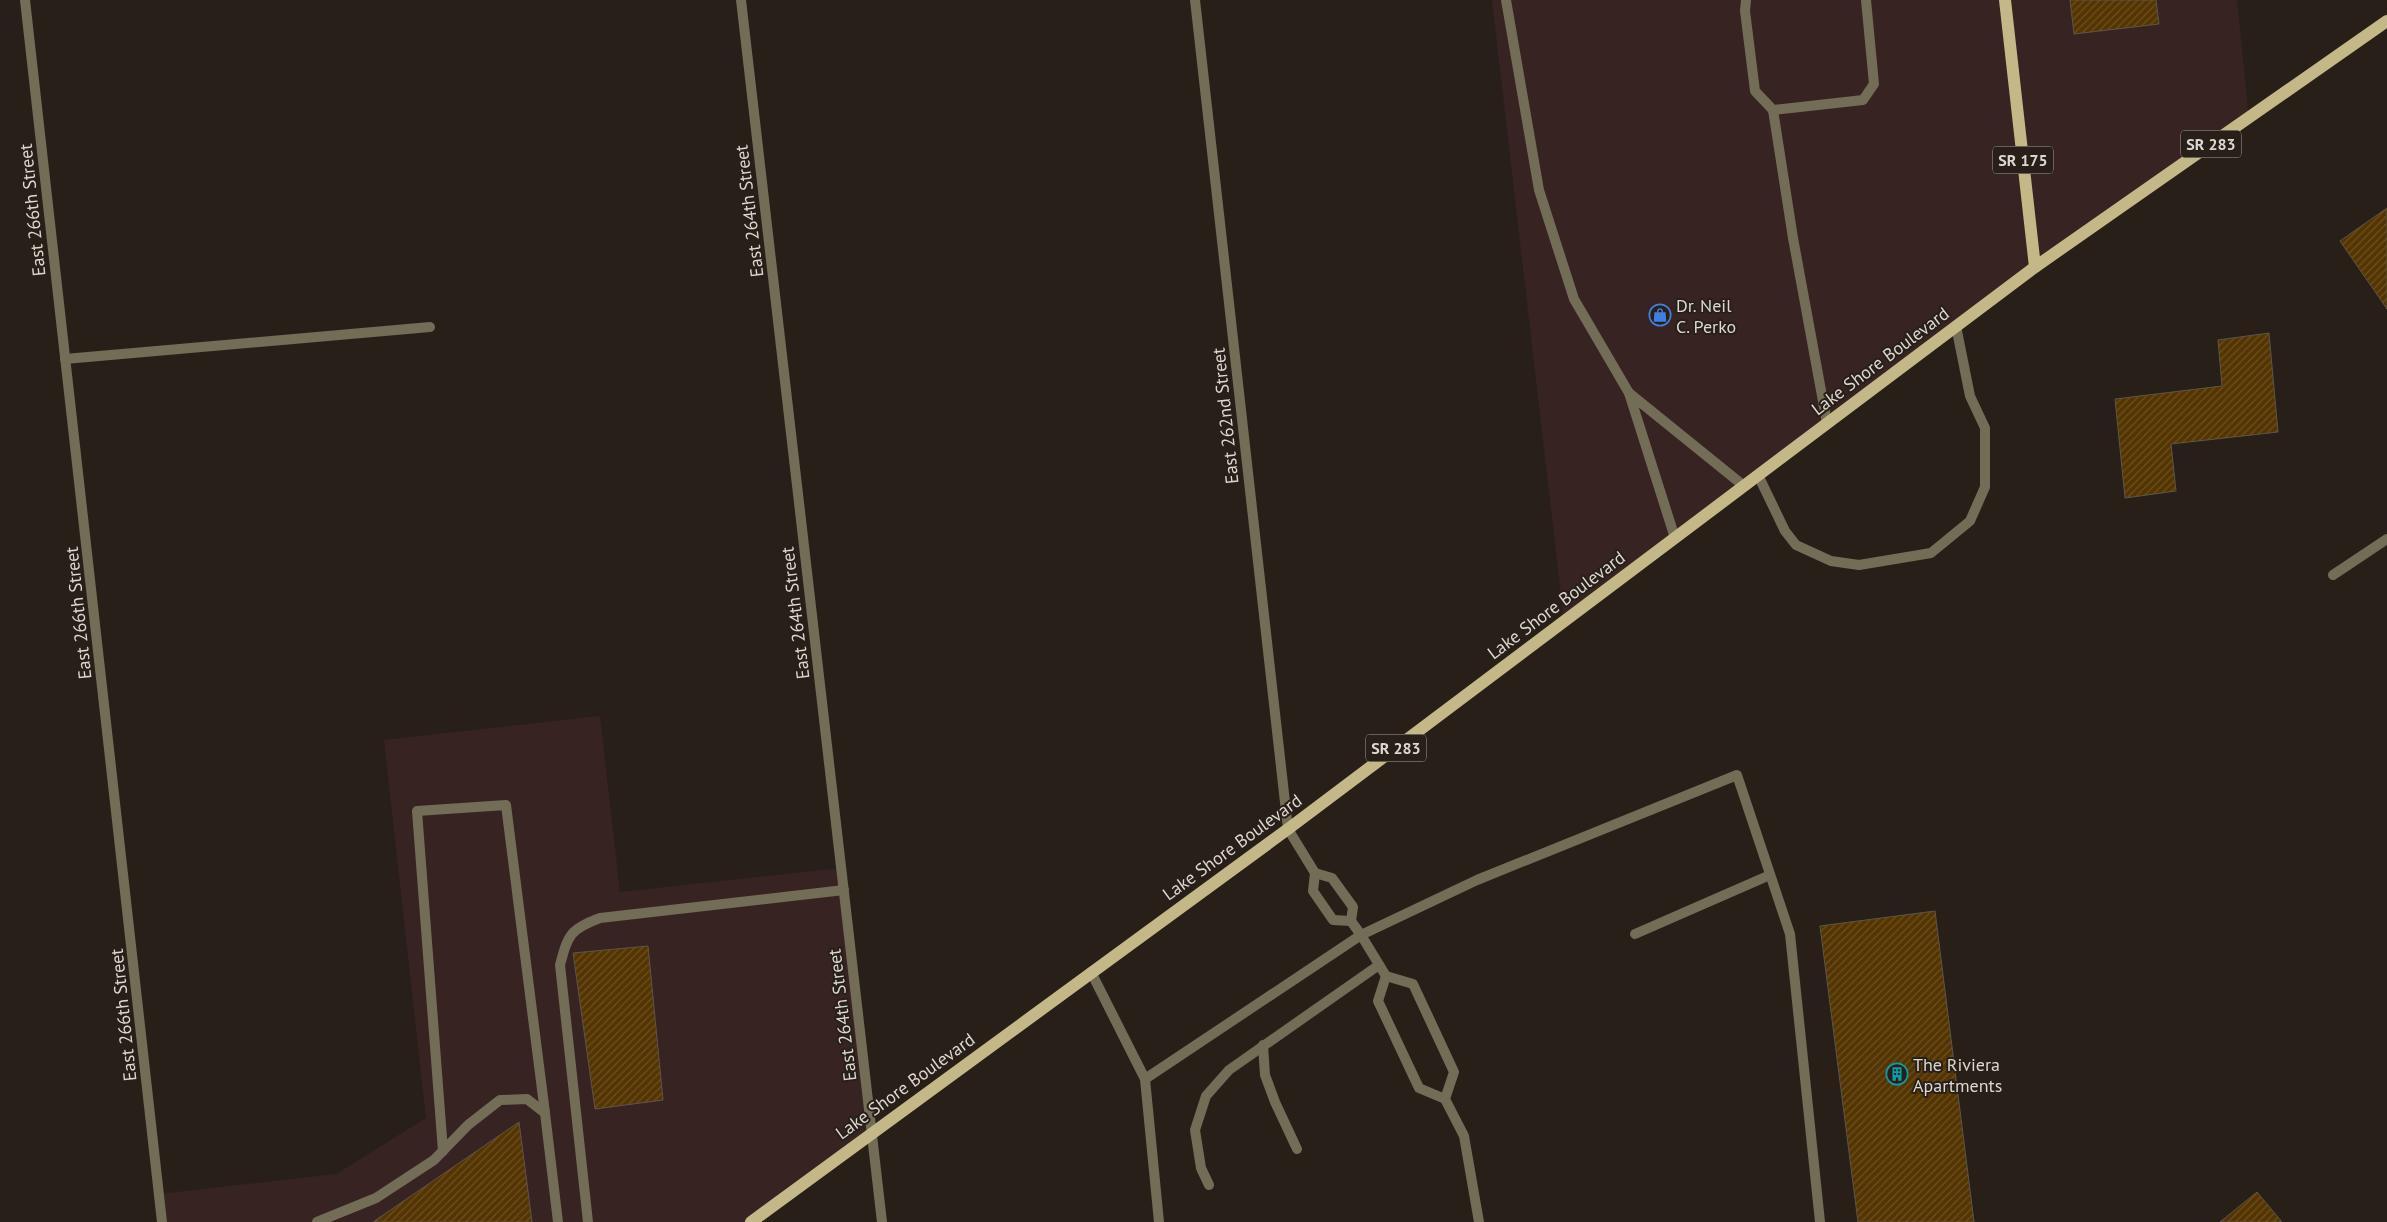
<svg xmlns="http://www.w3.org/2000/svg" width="2387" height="1222" font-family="'PT Sans',sans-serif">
  <defs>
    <pattern id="building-hatch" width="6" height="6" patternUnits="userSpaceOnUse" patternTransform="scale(1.25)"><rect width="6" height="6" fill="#543400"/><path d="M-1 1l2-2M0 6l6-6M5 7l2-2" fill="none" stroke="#6c5124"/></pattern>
  </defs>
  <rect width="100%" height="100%" fill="#282018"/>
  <g fill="#372321">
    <path d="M1492,0H2237L2249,118L1564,621Z"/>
    <path d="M600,716L620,892L841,868L872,1132L751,1222H162L159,1194L336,1174L426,1118L384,740Z"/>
  </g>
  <g fill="url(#building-hatch)" stroke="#5d554b">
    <path d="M2070,0H2156L2159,24L2074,34Z"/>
    <path d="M2387,208V309L2340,241Z"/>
    <path d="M2269,333L2278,432L2171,444L2176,491L2125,498L2115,399L2222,386L2218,340Z"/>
    <path d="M1935,911L1974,1222H1858L1820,926Z"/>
    <path d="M648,946L663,1100L595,1109L573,953Z"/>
    <path d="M519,1122L532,1222H373Z"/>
    <path d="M2257,1192L2282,1222H2220Z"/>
  </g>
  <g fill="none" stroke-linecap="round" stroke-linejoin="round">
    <g stroke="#736c56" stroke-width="10">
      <path d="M1506,0L1539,190L1574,299L1629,393"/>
      <path d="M1746,0L1745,11L1755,91L1773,110L1863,100L1874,84L1866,0"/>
      <path d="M1773,110L1793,238L1827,423"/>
      <path d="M65,359L430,327"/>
      <path d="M1758,475L1785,531L1796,545L1831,561L1859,565L1931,553L1970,521L1985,487V428L1970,396L1956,326"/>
      <path d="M1675,538L1629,393L1744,486"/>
      <path d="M2333,575L2387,539"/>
      <path d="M1288,829L1315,873L1313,891L1333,920L1351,921"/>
      <path d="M1315,873L1332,878L1353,907L1351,921L1361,935L1477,880L1737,775L1790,934L1820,1222"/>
      <path d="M1635,934L1770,875"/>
      <path d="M1091,972L1145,1079L1159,1222"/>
      <path d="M1386,976L1378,1001L1419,1088L1445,1099L1464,1136L1479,1222"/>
      <path d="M1263,1045L1265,1075L1275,1102L1297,1149"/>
      <path d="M1145,1079L1361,935L1386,976L1413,984L1454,1072L1445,1099"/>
      <path d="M443,1151L417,811L506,805L545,1113"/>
      <path d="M1209,1185L1201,1168L1195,1130L1206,1096L1229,1070L1379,965"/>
      <path d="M317,1222L376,1198L434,1160L468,1125L500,1100L527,1099L545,1113L558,1222"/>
      <path d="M588,1222L560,965C568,935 570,929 600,918L844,890"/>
    </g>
    <g stroke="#736c56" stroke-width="10">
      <path d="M25,0L162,1222"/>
      <path d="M741,0L882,1222"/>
      <path d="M1195,0L1288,829"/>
    </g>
    <g stroke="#c5b888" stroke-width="12">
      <path d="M2005,0L2035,267"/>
      <path d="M751,1222L1288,829L2035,267L2387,21"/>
    </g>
  </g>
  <defs>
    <g id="shop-ring" transform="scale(1.125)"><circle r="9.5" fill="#282018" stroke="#3f7fe0" stroke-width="1.5"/><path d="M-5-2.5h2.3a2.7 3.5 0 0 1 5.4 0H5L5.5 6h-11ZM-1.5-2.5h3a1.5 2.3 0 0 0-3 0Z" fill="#3f7fe0"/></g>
    <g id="building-ring" transform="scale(1.125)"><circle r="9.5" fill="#282018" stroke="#0f9aa8" stroke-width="1.5"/><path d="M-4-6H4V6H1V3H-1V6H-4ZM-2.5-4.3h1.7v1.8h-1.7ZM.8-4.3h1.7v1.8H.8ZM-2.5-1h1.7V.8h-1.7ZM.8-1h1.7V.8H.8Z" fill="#0f9aa8"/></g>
  </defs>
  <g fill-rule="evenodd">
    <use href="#shop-ring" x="1660" y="315"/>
    <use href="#building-ring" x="1897" y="1074"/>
  </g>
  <g text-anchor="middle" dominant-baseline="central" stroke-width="4" stroke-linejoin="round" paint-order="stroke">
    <g fill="#282018" stroke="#a6a09a" stroke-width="1">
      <rect x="2181" y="130.5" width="60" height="27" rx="4"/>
      <rect x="1993" y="146.5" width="60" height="27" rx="4"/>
      <rect x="1366" y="734.5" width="60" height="27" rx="4"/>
    </g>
    <g font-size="16" font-weight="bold" fill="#dcd7d1">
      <text x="2211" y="144">SR 283</text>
      <text x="2023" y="160">SR 175</text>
      <text x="1396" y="748">SR 283</text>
    </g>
    <g font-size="18" fill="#dcd7d1" stroke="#282018">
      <text transform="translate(32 210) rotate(-96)">East 266th Street</text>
      <text transform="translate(749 211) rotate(-97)">East 264th Street</text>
      <text transform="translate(1880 361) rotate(-37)">Lake Shore Boulevard</text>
      <text transform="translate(1225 416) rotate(-96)">East 262nd Street</text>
      <text transform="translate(1556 605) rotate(-37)">Lake Shore Boulevard</text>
      <text transform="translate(78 613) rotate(-96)">East 266th Street</text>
      <text transform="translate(795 613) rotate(-97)">East 264th Street</text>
      <text transform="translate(1232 847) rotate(-36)">Lake Shore Boulevard</text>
      <text transform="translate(123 1015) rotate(-96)">East 266th Street</text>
      <text transform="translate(842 1015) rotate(-97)">East 264th Street</text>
      <text transform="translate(905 1086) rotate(-36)">Lake Shore Boulevard</text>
    </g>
    <g font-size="18" fill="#dcd7d1" stroke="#282018" text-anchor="start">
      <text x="1676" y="305">Dr. Neil<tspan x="1676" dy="21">C. Perko</tspan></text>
      <text x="1913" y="1064">The Riviera<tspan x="1913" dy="21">Apartments</tspan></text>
    </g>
  </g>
</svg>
